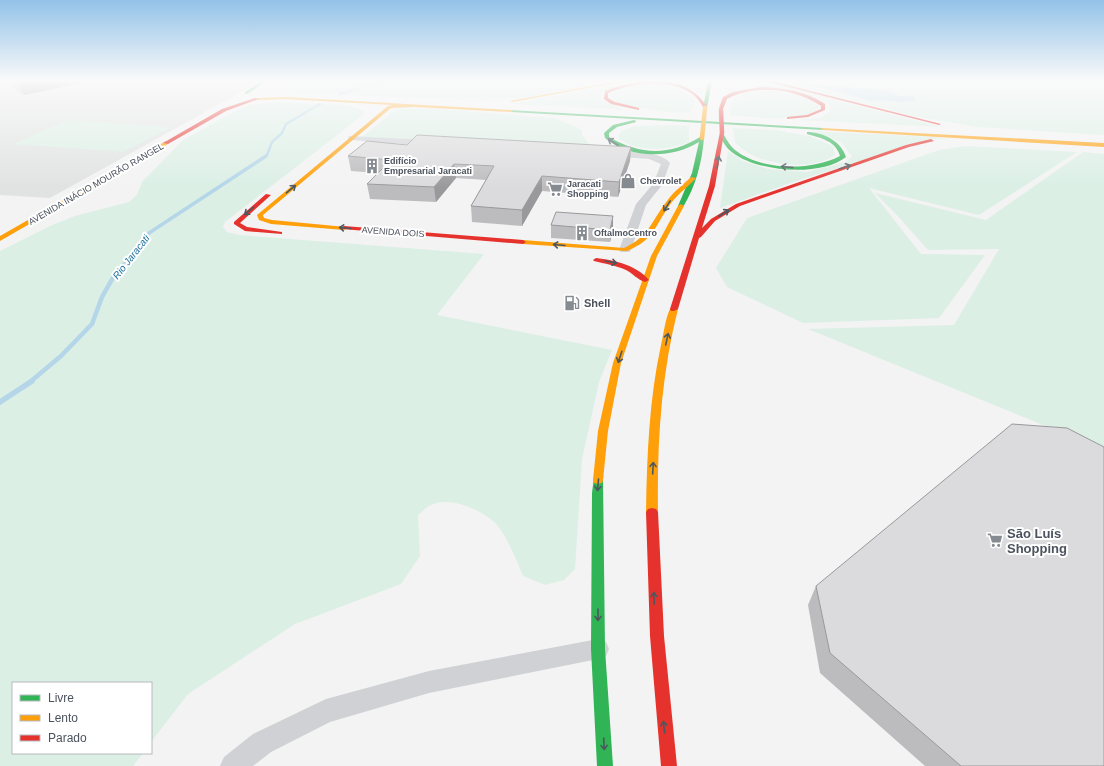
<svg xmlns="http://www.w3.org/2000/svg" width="1104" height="766" font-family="Helvetica,sans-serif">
  <rect width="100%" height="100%" fill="#f3f3f3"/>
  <path fill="#e1e2e2" d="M0,81H261L50,198L0,195Z"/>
  <g fill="#dbefe5">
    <path d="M289,81H612L528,97L484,101L299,93L282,88Z"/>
    <path d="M635,81H704L702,94L695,90L660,83L603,91L601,94L602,100L619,108L631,110L511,104Z"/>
    <path d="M727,81H759L942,127L798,120L820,118L830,111L829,104L819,98L780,89L729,93L726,86Z"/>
    <path d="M777,81H1104V135L977,127L918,117Z"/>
    <path d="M632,86C653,86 680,83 695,101L690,113C672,112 622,110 610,97V94L614,91Z"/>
    <path d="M769,91C787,93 805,95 820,107C817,109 813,113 810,114C785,122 755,117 730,115L732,100L744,93Z"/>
    <path d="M279,102L345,105L364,110L363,115L225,222L223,227L227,232L239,235L484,254L437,315L612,350L599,382L582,459L575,569L564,580L545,585L523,576C516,559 509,541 498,526C485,511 450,495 431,505C426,507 422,512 418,515L420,556L401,584L295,624L188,694L151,742V683H13V753H143L133,766H0V251L50,226L75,216L129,202L137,195L142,182L183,140L237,110L250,105Z"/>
    <path d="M399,109H438L554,118L577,127L582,131V135L589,144L587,147L362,137L395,110Z"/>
    <path d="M67,120L171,127L124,152L13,144Z"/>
    <path d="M674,125L689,126V142C668,151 636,152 618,138L621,131L635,126Z"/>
    <path d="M733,128L776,130L809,136L833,146L835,155C814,169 782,166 759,158C751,156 742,148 735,143Z"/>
    <path d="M812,131L952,138L931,139L793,182L720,208L728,151L743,161L768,169L807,172L846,162L852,156L841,142Z"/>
    <path d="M966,146L1077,152L979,215L869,188L921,254L985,255L939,318L803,323L727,287L716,268L747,218L939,150Z"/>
    <path d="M1083,152L1104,154V450L808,329L954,325L999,249L928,250L897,215L875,193L986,220Z"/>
  </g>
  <path fill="#b4d6e8" d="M788,81L886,91L900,96H913L915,101L902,102L880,100L870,101L840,92Z"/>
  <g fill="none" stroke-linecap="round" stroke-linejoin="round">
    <g stroke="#b4d6e8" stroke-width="2.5">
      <path d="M340,94L381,81"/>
      <path d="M264,157L267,155L272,142L282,133L286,124L320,104"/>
    </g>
    <path stroke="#b4d6e8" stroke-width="3.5" d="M133,255L149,233L266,156"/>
    <path stroke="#b4d6e8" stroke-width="4.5" d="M30,382L61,356L92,324L102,297L115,274L134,254"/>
    <path stroke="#b4d6e8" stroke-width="5.5" d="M0,402L32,381"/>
    <g fill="#cfd1d4" fill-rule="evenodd">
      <path d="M349,136L429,140L433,143L429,146L352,140H349L348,138Z"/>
      <path d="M611,151C627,152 660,150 670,163L662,185L646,205L631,250L629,252H621L619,250L636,204L653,184L661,164L649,159L608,156L607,154Z"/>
      <path d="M598,639L606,642L609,649L606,656L598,659L429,693L330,722L271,752L253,766H220L224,757L253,734L326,699L429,671Z"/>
    </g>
    <g fill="#30b455" fill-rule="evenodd">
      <path d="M262,81H267L247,94H245V92Z"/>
      <path d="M708,81H712L707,108L705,109L703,108Z"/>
      <path d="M509,110L823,128L825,129L823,130L511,112Z"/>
      <path d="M634,120L636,121V122L617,127L609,133V137C640,155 670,156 700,137L704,138C702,162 696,186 683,207L678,206L692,173L699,142C672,159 629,159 605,138L604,133L613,125Z"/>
      <path d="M807,132C823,132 841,141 846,157C821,177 758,172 733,153C727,149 723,142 720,136L724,135C727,140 730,146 735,150C761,171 812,171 840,156C836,141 821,138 807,134Z"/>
      <path d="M598,476L602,477L603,480L605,649L613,766H597L591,649L592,493L594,477Z"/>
    </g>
    <g fill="#ff9f0a" fill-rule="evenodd">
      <path d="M618,81L622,82L512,102L510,101Z"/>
      <path d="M286,97L511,110L513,111L511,112L414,107L391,108L263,215L264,218L272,220L346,227V229L344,230L271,224L259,220L257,215L388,106L393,105L286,99L258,100L256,99L258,98Z"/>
      <path d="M821,128L1104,143V147L823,130L821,129Z"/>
      <path d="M166,141L169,143L168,144L0,241V236Z"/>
      <path d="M691,177L696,178C688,187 679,193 672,202C655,224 656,239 627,251L523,244L520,242L523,240L624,248C649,237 652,220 667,201C673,192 683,185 691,177Z"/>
      <path d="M681,204L684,206L657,256L621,363L608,431L603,480L602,483L598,484L594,483L593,480L598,431L613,363L651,256L678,206Z"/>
      <path d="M671,307H674L678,309C661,376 657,443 658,512L656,515L652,516L648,515L646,512C647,456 649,400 661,345C664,333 665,318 671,307Z"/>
    </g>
    <g fill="#e5322d" fill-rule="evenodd">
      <path d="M650,81C677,82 690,84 707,106L703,107C700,102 696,96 691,93C668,78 632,83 608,93V98L615,102L639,108V110L611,104L604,99L605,91C619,85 634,83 650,81Z"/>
      <path d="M764,81H772L941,124L939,125Z"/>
      <path d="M761,87C784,88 805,91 825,104V110L808,117L787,119V117L807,115L821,109V106C794,88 756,84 727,99L723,109L719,108L723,97L733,92Z"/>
      <path d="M255,98L259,99L226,111L168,144L163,143L222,109Z"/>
      <path d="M720,132L724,133L715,186L702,228L711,219L736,204L906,145L931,139L934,141L909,147L740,206L715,221L701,237L699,238L678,309L674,311H671L670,309L709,186Z"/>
      <path d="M266,194L271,195L240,223L247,227L282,232V234L245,231L234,224V222Z"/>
      <path d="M344,226L523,240L526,242L523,244L342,229V227Z"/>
      <path d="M596,258C615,260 636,265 649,280L645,282C638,280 632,273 626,270C615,265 605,264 594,261L593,260Z"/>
      <path d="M652,508L656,509L658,512L664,636L677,766H661L650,636L646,512L648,509Z"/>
    </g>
    <path stroke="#ff9f0a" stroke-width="4.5" d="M702,138L705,108"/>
    <path stroke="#e5322d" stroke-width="4.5" d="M721,110L722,133"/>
  </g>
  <g fill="#bcbcbe">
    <path d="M5,81H90L24,95L7,84Z"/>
    <path d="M407,145L631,147L630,161L618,197L542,191L522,226L472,222L471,206L486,180L456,178L436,202L370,199L367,184L378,173L351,171L348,156Z"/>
    <path d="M613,216V228L610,242L551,238V225Z"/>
    <path d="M816,586L1104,766H925L820,673L808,605Z"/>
  </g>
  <g fill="#99999b">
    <path d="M18,81H90L24,95Z"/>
    <path d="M631,147L630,161L618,197L619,182Z"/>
    <path d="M454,164L456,178L436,202L434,187Z"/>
    <path d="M542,176V191L522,226V210Z"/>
    <path d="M613,216V228L610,242V230Z"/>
  </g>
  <g fill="#dbdbdd" stroke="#99999b">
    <path d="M417,135L631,147L619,182L542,176L522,210L471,206L494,166L454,164L434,187L367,184L391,160L348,156L367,141L407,145Z"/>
    <path d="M556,212L613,216L610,230L551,225Z"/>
    <path d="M1012,424L1067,428L1104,447V766H961L830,653L816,586Z"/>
  </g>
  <defs><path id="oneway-shaft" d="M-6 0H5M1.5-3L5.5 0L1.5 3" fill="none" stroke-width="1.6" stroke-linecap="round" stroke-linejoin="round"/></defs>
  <g stroke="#4b585e">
    <use href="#oneway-shaft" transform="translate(613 142) rotate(-147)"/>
    <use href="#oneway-shaft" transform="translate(718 162) rotate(-81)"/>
    <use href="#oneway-shaft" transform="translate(787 167) rotate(-174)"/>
    <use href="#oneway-shaft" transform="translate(845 167) rotate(-19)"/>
    <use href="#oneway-shaft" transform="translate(291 189) rotate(-40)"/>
    <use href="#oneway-shaft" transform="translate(667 206) rotate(122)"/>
    <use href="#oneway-shaft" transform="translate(249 211) rotate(141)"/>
    <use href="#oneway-shaft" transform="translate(724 213) rotate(-33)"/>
    <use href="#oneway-shaft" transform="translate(345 228) rotate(-175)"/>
    <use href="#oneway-shaft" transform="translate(559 245) rotate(-175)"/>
    <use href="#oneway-shaft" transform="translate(611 262) rotate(10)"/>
    <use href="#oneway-shaft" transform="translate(667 339) rotate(-78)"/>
    <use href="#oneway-shaft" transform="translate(620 357) rotate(108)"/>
    <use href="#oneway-shaft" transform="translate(653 468) rotate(-87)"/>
    <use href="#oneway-shaft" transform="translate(598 485) rotate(95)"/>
    <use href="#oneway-shaft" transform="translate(654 598) rotate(-92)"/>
    <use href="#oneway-shaft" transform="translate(598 615) rotate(90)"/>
    <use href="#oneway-shaft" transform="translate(664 727) rotate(-97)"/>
    <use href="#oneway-shaft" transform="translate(604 744) rotate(87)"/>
  </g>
  <linearGradient id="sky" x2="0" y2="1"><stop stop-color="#93c2e8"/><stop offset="0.43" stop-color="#fafafa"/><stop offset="1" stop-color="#fafafa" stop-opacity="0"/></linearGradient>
  <rect width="1104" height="188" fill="url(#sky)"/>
  <defs>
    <g id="building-bare" transform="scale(1.2)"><path d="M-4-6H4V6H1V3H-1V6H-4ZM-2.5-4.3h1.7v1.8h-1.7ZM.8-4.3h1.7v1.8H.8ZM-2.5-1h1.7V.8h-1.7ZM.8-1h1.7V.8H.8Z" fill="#868b92" stroke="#fff" stroke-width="2.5" paint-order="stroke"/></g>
    <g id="shop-bare" transform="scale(1.2)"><path d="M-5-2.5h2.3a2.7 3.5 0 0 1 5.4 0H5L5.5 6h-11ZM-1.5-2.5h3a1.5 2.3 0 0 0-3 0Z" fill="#868b92" stroke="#fff" stroke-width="2.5" paint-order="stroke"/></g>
    <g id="supermarket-bare" transform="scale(1.2)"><path d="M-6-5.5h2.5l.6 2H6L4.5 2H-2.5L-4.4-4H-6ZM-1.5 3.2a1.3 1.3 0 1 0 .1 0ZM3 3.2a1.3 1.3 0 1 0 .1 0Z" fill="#868b92" stroke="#fff" stroke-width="2.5" paint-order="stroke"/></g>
    <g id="fuel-bare" transform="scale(1.2)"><path d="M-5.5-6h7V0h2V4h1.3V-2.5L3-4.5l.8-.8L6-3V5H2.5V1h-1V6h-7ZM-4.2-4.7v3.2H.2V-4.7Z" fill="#868b92" stroke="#fff" stroke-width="2.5" paint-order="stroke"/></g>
  </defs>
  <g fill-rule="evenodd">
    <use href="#building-bare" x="372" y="166"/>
    <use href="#shop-bare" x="628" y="181"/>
    <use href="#supermarket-bare" x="555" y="189"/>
    <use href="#building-bare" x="582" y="233"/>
    <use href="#fuel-bare" x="572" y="303"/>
    <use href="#supermarket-bare" x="995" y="540"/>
  </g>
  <g text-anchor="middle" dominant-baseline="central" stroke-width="4" stroke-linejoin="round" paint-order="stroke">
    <g font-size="9" font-weight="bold" fill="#4c535e" stroke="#fff" text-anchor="start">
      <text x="384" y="161">Edifício<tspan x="384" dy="10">Empresarial Jaracati</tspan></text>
      <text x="640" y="181">Chevrolet</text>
      <text x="567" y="184">Jaracati<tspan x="567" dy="10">Shopping</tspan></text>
      <text x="594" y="233">OftalmoCentro</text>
    </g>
    <g font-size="9" fill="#4c535e" stroke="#fff">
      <text transform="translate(96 184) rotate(-30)">AVENIDA INÁCIO MOURÃO RANGEL</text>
      <text transform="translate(393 232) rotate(4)">AVENIDA DOIS</text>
    </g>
    <g font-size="10" font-style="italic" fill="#1e739f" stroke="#fff">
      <text transform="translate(131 257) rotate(-52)">Rio Jaracati</text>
    </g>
    <g font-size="11" font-weight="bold" fill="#4c535e" stroke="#fff" text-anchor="start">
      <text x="584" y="303">Shell</text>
    </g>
    <g font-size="13" font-weight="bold" fill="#4c535e" stroke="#fff" text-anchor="start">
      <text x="1007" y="533">São Luís<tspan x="1007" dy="15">Shopping</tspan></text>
    </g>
  </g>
  <rect x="12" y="682" width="140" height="72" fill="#ffffff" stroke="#b7babf"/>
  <rect x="20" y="695" width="20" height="6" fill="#30b455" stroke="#b7babf"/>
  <text x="48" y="702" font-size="12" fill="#4c535e">Livre</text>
  <rect x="20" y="715" width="20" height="6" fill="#ff9f0a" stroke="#b7babf"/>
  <text x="48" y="722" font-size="12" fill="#4c535e">Lento</text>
  <rect x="20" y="735" width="20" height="6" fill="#e5322d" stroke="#b7babf"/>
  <text x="48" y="742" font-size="12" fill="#4c535e">Parado</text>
</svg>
